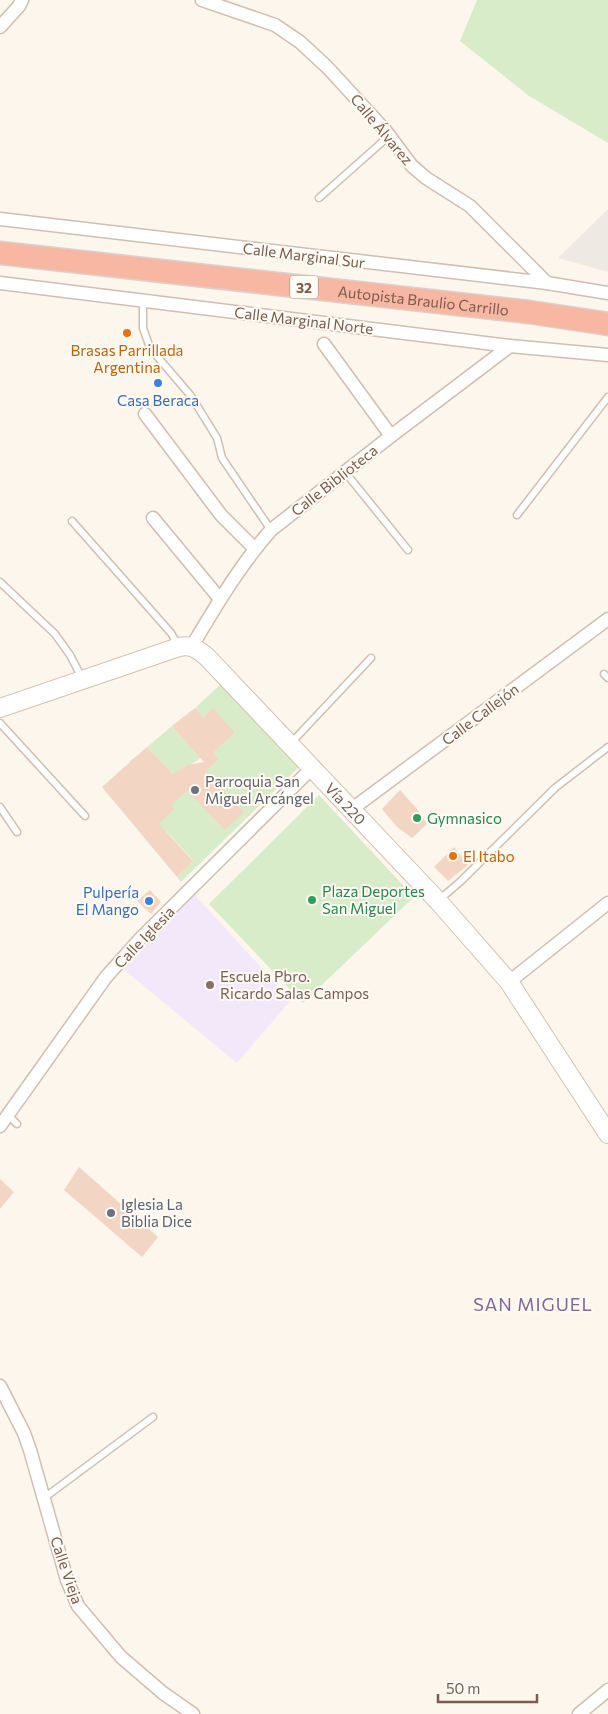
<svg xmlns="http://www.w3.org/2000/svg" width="608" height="1714" font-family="Commissioner,sans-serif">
  <rect width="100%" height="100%" fill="#fdf6ec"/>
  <path fill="#efe9e4" d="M608,209V272L558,258Z"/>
  <path fill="#f3e8fa" d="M193,893L291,1000L237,1063L123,969Z"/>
  <g fill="#d8ecc9">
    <path d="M477,0H608V143L529,96L460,41Z"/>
    <path d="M223,682L300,766L181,882L177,877L193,860L166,831L150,844L145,838L173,809L130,761L137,756L168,789L174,803L187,791L226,829L243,812L205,772L219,759L213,753L235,733L212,709L203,717L195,708Z"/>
    <path d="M172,726L193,749L205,753C202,756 199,760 195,762C185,769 181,762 178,779L147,747Z"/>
    <path d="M319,795L414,897L303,1003L209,904Z"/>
  </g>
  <g fill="#f3d5c3">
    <path d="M195,708L203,717L213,708L235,733L213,753L219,759L205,772L244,812L225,830L187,791L171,806L174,809L159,824L193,861L177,877L102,787L147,747L173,774L187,765L204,762L172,726Z"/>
    <path d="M400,790L417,809L427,824L412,838L397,827L382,809Z"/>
    <path d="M454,847L468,865L448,881L434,867Z"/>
    <path d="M150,890L161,902L151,914L137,901Z"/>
    <path d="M79,1167L158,1237L142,1257L64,1190Z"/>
    <path d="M0,1179L14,1192L0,1209Z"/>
  </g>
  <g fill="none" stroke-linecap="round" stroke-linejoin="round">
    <g stroke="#d1beb0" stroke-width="9">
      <g id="lane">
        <path d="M319,198L389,136"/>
        <path d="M143,300V328L150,348L191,396L217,438L222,458L271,530"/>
        <path d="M345,472L408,550"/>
        <path d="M517,515L608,397"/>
        <path d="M72,521L171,633L178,645"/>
        <path d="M0,582L55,634L70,655L82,678"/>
        <path d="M604,674L608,678"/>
        <path d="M0,723L85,816"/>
        <path d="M291,743L371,658"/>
        <path d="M0,807L17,832"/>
        <path d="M439,900L461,881L555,788L608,747"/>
        <path d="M8,1115L17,1124"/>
        <path d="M44,1498L153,1417"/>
      </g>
    </g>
    <g stroke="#d1beb0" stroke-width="15">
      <g id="street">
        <path d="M202,0L275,25L300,42L327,67L385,130L412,166L426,178L470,206L547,283"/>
        <path d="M0,27L19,6L22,0"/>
        <path d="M0,219L547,283L608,293"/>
        <path d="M0,283L510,346L608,355"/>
        <path d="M324,344L391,436"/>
        <path d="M145,414L221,515L255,549"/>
        <path d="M153,518L220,599"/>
        <path d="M192,646C216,606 240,565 271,530L391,436L510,346"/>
        <path d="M352,809L608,619"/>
        <path d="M509,982L608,903"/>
        <path d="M0,1126L106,977L140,939L312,768"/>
        <path d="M0,1386L24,1433L30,1450L67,1580L78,1606L121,1657L163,1693L193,1714"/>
        <path d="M579,1714L608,1690"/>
      </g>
    </g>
    <g stroke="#d6c0b0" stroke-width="20">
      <g id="secondary">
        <path id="s1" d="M0,708L179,647C191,644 197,649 207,657L438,901L509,982L608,1134"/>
      </g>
    </g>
    <g stroke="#dad1cd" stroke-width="25">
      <g id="highway">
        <path id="s2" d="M0,253L529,312L608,324"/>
      </g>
    </g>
    <use href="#lane" stroke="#fff" stroke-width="6"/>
    <use href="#street" stroke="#fff" stroke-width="12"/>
    <use href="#secondary" stroke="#fff" stroke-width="18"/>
    <use href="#highway" stroke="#f7b7a3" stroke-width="22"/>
  </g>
  <g fill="#e8710a" stroke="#fffaf3" stroke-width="2">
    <circle cx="127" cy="333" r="5"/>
    <circle cx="453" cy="856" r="5"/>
  </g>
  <g fill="#3f7fe0" stroke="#fffaf3" stroke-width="2">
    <circle cx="158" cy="383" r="5"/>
    <circle cx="149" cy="901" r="5"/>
  </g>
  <g fill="#6b7280" stroke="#fffaf3" stroke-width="2">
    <circle cx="195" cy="790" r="5"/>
    <circle cx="111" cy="1213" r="5"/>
  </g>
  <g fill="#2e9e5b" stroke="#fffaf3" stroke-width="2">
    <circle cx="417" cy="818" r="5"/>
    <circle cx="312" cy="900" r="5"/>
  </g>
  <circle fill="#8d6e63" stroke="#fffaf3" stroke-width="2" cx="210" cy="985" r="5"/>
  <g text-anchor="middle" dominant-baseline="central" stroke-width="4" stroke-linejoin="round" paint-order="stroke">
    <rect fill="#fffaf3" stroke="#a28b7f" stroke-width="1" x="290" y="275.5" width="28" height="23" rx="4"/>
    <g font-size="14" font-weight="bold" fill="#7a5c4d">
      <text x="304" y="287">32</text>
    </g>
    <g font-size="15" fill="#7a5c4d" stroke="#fffaf3">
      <text transform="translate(382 129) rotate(50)">Calle Álvarez</text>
      <text transform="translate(304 255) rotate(7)">Calle Marginal Sur</text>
      <text stroke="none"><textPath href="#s2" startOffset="426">Autopista Braulio Carrillo</textPath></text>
      <text transform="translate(304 320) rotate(7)">Calle Marginal Norte</text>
      <text transform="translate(334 480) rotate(-38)">Calle Biblioteca</text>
      <text transform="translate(480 714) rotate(-37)">Calle Callejón</text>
      <text stroke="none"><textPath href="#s1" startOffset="422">Vía 220</textPath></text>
      <text transform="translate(144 937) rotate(-46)">Calle Iglesia</text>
      <text transform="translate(67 1570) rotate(71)">Calle Vieja</text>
    </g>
    <g font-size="15" fill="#c56008" stroke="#fffaf3">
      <text x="127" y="350">Brasas Parrillada<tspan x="127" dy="17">Argentina</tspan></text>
      <text x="463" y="856" text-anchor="start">El Itabo</text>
    </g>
    <g font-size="15" fill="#366cbe" stroke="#fffaf3">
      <text x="158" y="400">Casa Beraca</text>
      <text x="139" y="892" text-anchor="end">Pulpería<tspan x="139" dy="17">El Mango</tspan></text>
    </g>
    <g font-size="15" fill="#5b616d" stroke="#fffaf3" text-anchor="start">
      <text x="205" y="781">Parroquia San<tspan x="205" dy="17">Miguel Arcángel</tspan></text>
      <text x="121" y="1204">Iglesia La<tspan x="121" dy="17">Biblia Dice</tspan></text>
    </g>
    <g font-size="15" fill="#27864d" stroke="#fffaf3" text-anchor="start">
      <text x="427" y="818">Gymnasico</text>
      <text x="322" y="891">Plaza Deportes<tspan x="322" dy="17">San Miguel</tspan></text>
    </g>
    <g font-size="15" fill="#785e54" stroke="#fffaf3" text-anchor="start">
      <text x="220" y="976">Escuela Pbro.<tspan x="220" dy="17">Ricardo Salas Campos</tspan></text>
    </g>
    <g font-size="18" letter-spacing="1" fill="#846695" stroke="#fffaf3">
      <text x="533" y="1304">SAN MIGUEL</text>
    </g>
  </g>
  <path d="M438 1694v8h99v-8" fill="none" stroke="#7a5c4d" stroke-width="2.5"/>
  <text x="446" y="1694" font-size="15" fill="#7a5c4d" stroke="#fffaf3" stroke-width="4" paint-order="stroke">50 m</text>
</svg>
